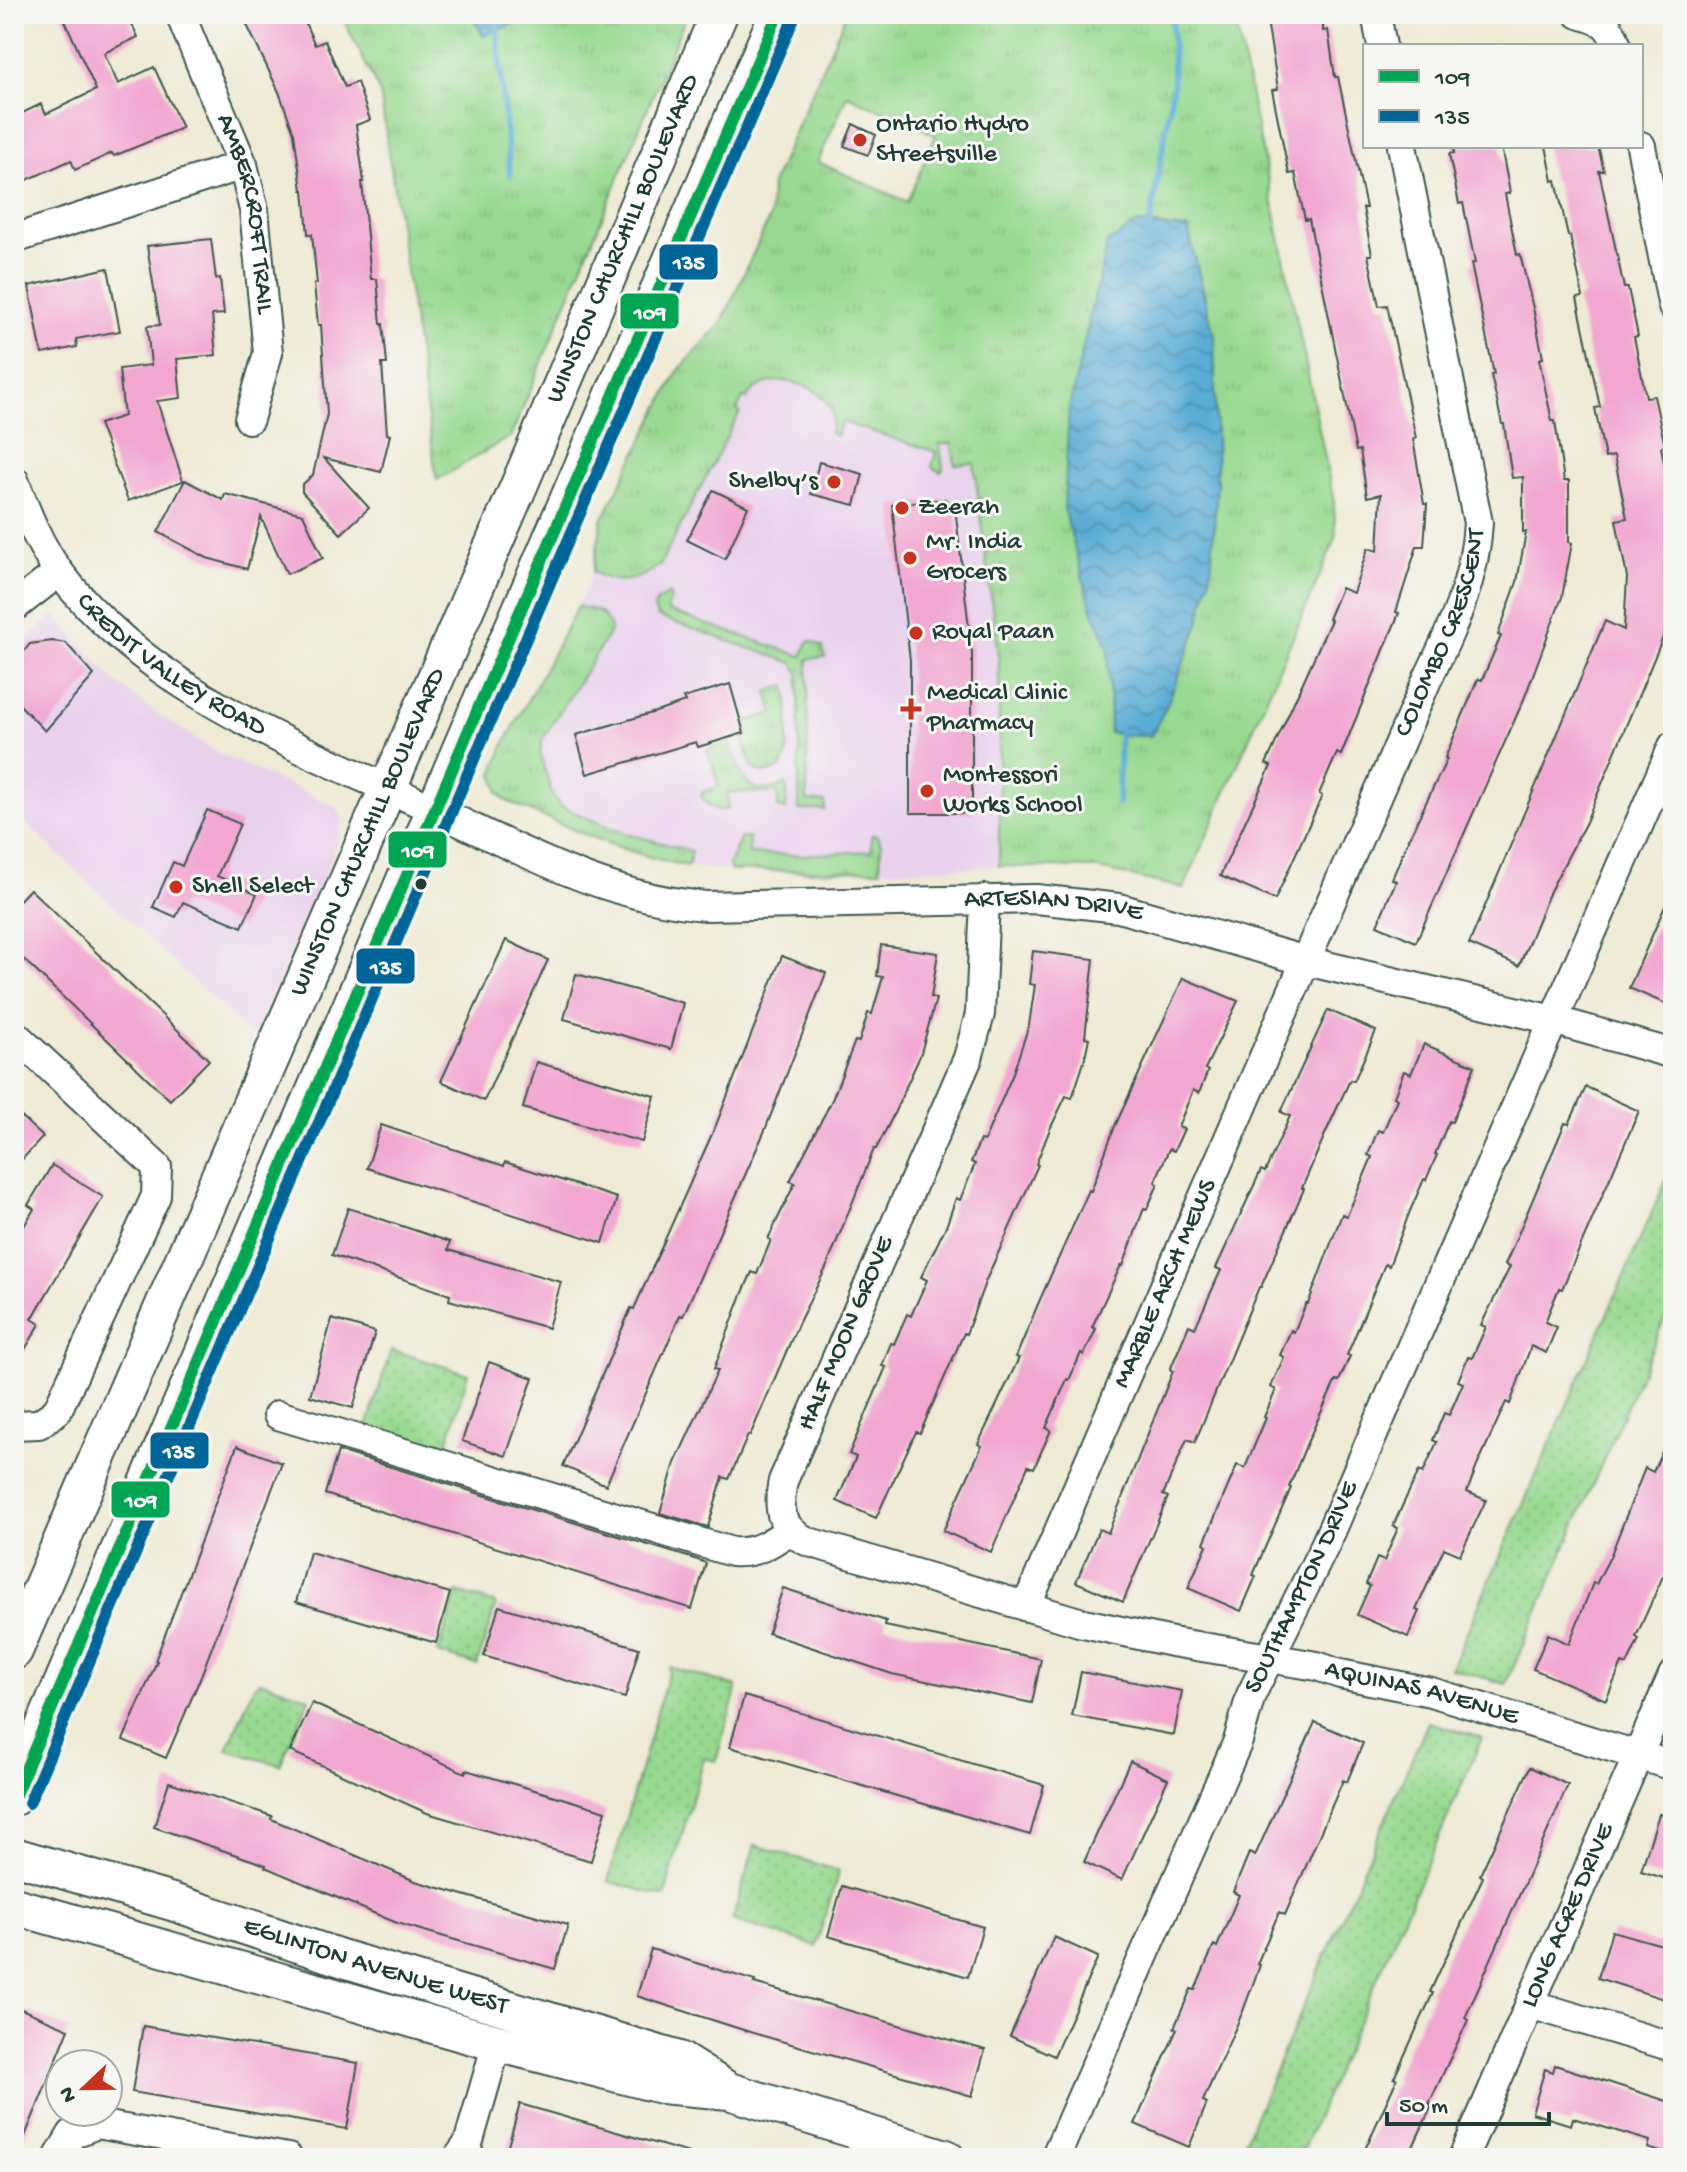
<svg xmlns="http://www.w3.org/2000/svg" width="1687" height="2172" font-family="'Gochi Hand',sans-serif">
  <defs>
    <pattern id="grass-tufts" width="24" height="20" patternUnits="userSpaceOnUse" patternTransform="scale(2)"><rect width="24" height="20" fill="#97d990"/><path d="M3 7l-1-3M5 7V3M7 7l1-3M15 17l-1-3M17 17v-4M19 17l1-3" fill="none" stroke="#82bb7d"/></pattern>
    <pattern id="park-dots" width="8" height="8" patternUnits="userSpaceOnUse" patternTransform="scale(2)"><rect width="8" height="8" fill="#97d990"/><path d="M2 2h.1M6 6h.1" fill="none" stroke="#82bb7d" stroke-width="1.8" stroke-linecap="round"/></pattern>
    <pattern id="water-waves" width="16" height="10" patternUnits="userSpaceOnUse" patternTransform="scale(2)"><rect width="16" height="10" fill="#5badd6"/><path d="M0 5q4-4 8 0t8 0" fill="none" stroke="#4b8eae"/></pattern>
  </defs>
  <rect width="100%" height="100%" fill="#f6f6f2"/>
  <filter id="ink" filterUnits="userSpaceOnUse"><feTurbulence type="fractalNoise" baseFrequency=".0125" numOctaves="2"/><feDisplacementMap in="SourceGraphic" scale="16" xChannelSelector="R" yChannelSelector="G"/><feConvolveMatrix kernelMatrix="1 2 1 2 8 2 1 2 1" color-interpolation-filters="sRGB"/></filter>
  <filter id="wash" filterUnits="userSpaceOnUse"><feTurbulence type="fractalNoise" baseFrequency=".006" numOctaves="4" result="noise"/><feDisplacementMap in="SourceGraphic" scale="32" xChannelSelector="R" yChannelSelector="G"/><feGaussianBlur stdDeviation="1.8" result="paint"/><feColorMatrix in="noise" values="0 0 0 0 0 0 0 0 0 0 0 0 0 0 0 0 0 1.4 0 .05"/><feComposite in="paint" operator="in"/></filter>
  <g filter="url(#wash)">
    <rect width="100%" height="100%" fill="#eeead4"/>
    <g fill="#e9d1ed">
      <path d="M702,343L980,431L1010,665L1007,866L805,873L731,871L693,867L639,855L602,843L505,800L499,793L493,774L506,741L578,606L593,572L602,520L678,371Z"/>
      <path d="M55,615L113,680L159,715L218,753L337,807L341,816L343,822L329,867L254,1038L14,812V649Z"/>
    </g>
    <g fill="url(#grass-tufts)" stroke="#5b8b62" stroke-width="2" fill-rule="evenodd">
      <path d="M341,14H687L511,436L437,480L380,93Z"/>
      <path d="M846,14H1234L1334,502L1336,538L1184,888L1094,868L999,866V663L974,463L955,465L952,443L940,444L943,470L940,472L932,467L936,452L842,422L836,436L830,433C832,425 835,417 831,409C819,381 763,368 747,399L743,398L737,410L740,412L660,565C638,581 617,587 593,572L602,520L678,371L721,324L770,217L771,186ZM847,95L936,135L907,202L818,162Z"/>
      <path d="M669,594L671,596L667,611L802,656L808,642L811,641L823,647L825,657L808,659L807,801L825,802V810H799V673L793,663L658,617L654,609L656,602Z"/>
      <path d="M578,606L600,612L610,625V632L542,740L540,753L553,797L560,806L618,831L691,851L688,866C623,854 565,826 505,800L499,793L493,774L506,741Z"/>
      <path d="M786,685C789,700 790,746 785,760C783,767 778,770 771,772C750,778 747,753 743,739L749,736L745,722L774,713L767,692Z"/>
      <path d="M731,742C739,771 746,803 785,784L787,786L786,810L778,808V793L728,792V809C716,812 707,806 701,795L703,792L719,786L707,749Z"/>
      <path d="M871,835H876L881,843L880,870L731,871L729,864L741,838H749V854L801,855L871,851Z"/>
    </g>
    <g fill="url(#park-dots)" stroke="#5b8b62" stroke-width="2">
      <path d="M1673,1165V1300L1506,1684L1451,1668Z"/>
      <path d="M391,1350L468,1374L445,1451L367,1427Z"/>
      <path d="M457,1592L496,1604L477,1665L438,1653Z"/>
      <path d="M670,1667L737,1687L716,1761L704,1758L664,1897L608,1881Z"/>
      <path d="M260,1681L310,1698L280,1765L227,1750L254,1686Z"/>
      <path d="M1428,1722L1482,1738L1299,2158H1237Z"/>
      <path d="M755,1845L839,1871L816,1946L732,1920Z"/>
    </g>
    <g fill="url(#water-waves)" stroke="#3d7585" stroke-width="2">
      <path d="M471,14H517L513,24L483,36Z"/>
      <path d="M1138,223L1188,229L1214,335L1217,483L1211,573L1199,624L1166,707L1151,736L1120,735L1110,732L1108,646L1091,607L1064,509L1069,408L1107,243Z"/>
    </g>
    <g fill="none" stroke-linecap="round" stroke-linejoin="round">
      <g stroke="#5badd6" stroke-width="6">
        <path d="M497,30L510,175"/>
        <path d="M1149,232L1173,85L1172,14"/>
        <path d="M1118,803L1120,730"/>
      </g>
    </g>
    <g id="blocks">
      <g fill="#f2a7d1">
        <path d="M62,14H127L138,37L104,53L118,84L154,67L182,128L114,156L112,153L75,170L71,160L14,186V117L41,104L46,114L96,90Z"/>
        <path d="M246,14H301L315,45L325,41L345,87L357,82L370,120L356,125L364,182H362L371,279H377L381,324H383L387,364H382L387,434L390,435L381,472L324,458L369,508L341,534L302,492V485L313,475L327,414L321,325H318L314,284H317L312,234H308L304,190H302L294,133L279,92L247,25L250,24Z"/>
        <path d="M1266,14H1323V31L1328,30L1335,77H1338L1366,208H1363L1372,255H1368L1379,306L1387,305L1416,438L1413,439L1424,504H1427L1424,546H1417L1396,612L1399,613L1341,755L1337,753L1319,794L1322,796L1275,900L1220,876L1271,766L1266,764L1331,620L1328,619L1341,588L1353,593L1368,548L1378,551L1381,494L1367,497L1360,450L1356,451L1309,219L1305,220L1295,173L1289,174L1272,90L1278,89Z"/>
        <path d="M853,124L876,135L868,155L844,146Z"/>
        <path d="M1453,146H1501L1510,193L1505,194L1517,255L1520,254L1533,308L1543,358L1539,359L1552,421H1555L1564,481H1569V542L1572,543L1562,597L1524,699L1416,942L1377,925L1396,881L1392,879L1409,838L1447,759L1445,758L1478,679L1482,680L1501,636L1498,635L1517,582L1526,532H1523V477L1512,478L1504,424H1502L1491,375L1494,374L1471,264L1475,263L1463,203L1459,204L1449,154L1454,153Z"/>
        <path d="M1546,146H1598L1604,171H1599L1624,288H1628L1638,336L1634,337L1646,397L1654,396L1665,446L1661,447L1673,508V625H1668L1586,822L1550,891L1519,966L1469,944L1605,621L1624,630L1627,577L1616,520L1627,518L1614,456L1605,458L1595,408L1600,407L1577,298L1583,297L1570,236H1568L1556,180L1553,181Z"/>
        <path d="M211,239L216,279L220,278L224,314L212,315L216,355L177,359L181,398L157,401L183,481L128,501L99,424L124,416L119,369L151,365L147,326L160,325L147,246Z"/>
        <path d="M108,268L120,331L76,339L77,347L42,354L29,286Z"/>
        <path d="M819,462L863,474L855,505L811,494Z"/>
        <path d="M185,480L223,500L225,494L303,514L323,558L287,574L261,517L247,569L207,558L158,532Z"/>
        <path d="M713,490L748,507L725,559L687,540Z"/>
        <path d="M945,499L955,507L972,654V813H910V660L892,505Z"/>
        <path d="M52,641L66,643L94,675L45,731L14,699V664L30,644Z"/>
        <path d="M730,684L744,733L698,747L696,742L587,774L576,735L659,711L685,702L683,698Z"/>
        <path d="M207,810L240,824L217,876L257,894L242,927L183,902L176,917L153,907L173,862L182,866Z"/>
        <path d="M1673,888V1007L1629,988Z"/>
        <path d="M30,889L209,1060L170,1100L14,950V906Z"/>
        <path d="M506,940L548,960L484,1101L441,1081Z"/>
        <path d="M881,945L938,953L931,997L936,999L920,1056L892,1118L876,1149H874L826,1268L799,1322L750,1436L748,1435L729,1479L723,1477L708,1527L660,1513L675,1463L718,1370L714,1369L741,1297L752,1272L757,1274L771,1240L768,1239L795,1183L790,1181L832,1100L855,1041L859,1042L868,1013L872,1014L883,977L877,976Z"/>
        <path d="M1033,951L1094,959L1085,1037L1089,1038L1084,1062L1072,1098L1066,1096L1050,1129L1036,1164L1038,1165L986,1280L966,1334L964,1333L920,1433L916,1432L876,1518L837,1501L856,1457L849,1454L886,1367L882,1366L891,1343L894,1344L907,1314L911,1316L927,1280L921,1277L947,1224L956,1198L960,1200L975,1164L971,1162L980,1140L984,1141L1012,1076L1029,1025L1035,985L1029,984Z"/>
        <path d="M782,956L826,973L765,1130L683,1316L680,1315L606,1485L563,1466L631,1308L634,1309L716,1125Z"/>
        <path d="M576,974L683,1003L671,1049L564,1019Z"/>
        <path d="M1183,978L1238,1001L1205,1069L1208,1071L1199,1093L1193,1090L1178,1127L1184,1129L1174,1151L1169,1149L1155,1182L1158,1184L1147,1209L1144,1208L1123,1266L1121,1265L1092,1327L1096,1329L1084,1355L1081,1353L1069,1380L1067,1379L1046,1428L1051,1430L1034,1468L1028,1466L991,1552L943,1531L982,1446L978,1444L1019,1358L1016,1357L1038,1304L1089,1190L1091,1191L1115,1126Z"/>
        <path d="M1328,1010L1376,1031L1354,1081L1350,1080L1326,1132L1302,1188L1304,1189L1261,1287H1259L1195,1442L1187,1439L1163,1495L1168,1497L1123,1602L1076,1582L1099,1529L1108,1533L1173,1371L1170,1370L1189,1325L1195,1328L1221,1270L1216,1268L1261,1170L1265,1172L1290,1116L1281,1112Z"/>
        <path d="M1424,1044L1475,1066L1452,1122L1449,1121L1435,1154L1437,1155L1426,1180L1424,1179L1410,1211L1389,1266L1385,1264L1347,1355L1350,1356L1339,1381L1336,1380L1307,1443L1289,1487L1291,1488L1253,1575L1256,1576L1241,1611L1188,1588L1207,1545L1204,1543L1237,1465L1245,1468L1266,1418L1264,1417L1276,1390L1271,1387L1284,1357L1280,1355L1291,1330L1294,1332L1306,1304H1308L1342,1214L1347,1216L1372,1157L1368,1155L1378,1130L1383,1132L1397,1099L1394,1097L1404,1071L1411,1074Z"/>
        <path d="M536,1062L655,1096L642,1142L523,1108Z"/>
        <path d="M1586,1087L1639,1111L1562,1289L1559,1288L1545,1322L1557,1327L1546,1353L1531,1346L1510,1404L1506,1402L1477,1466L1467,1492L1486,1500L1460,1555L1444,1548L1416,1610L1419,1611L1408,1637L1357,1615L1370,1586L1366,1584L1377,1558L1384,1561L1398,1528L1393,1526L1404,1502L1419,1471L1423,1473L1437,1442L1433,1440L1444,1413L1449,1415L1463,1383L1458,1381L1468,1357L1472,1358L1486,1327L1481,1325L1510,1267L1505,1265L1565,1123L1569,1124Z"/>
        <path d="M14,1110L43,1137L14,1168Z"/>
        <path d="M381,1125L504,1166L505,1162L617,1198L603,1243L367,1168Z"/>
        <path d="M52,1165L103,1197L32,1319L40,1324L14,1368V1243L34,1209L28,1205Z"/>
        <path d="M348,1208L450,1242L448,1250L561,1282L548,1328L449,1300L450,1295L332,1255Z"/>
        <path d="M332,1319L375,1332L353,1408L310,1396Z"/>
        <path d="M489,1362L533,1378L506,1456L462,1441Z"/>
        <path d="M1673,1427V1565L1668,1578L1663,1576L1636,1637L1639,1639L1627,1665L1622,1663L1606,1700L1533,1669L1548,1634L1569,1644L1593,1583L1596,1584L1610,1557L1645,1468L1653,1472Z"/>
        <path d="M237,1446L282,1463L199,1681L166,1758L123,1740L157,1661H155Z"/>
        <path d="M338,1451L698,1560L706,1563L692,1609L325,1494Z"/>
        <path d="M310,1552L450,1593L436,1643L296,1602Z"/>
        <path d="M783,1588L886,1621L885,1626L1041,1659L1032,1703L892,1674L768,1633Z"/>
        <path d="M499,1606L639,1648L625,1698L484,1656Z"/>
        <path d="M1081,1672L1182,1691L1174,1735L1072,1716Z"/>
        <path d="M744,1696L1044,1785L1030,1835L730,1747Z"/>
        <path d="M312,1703L465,1773L466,1770L606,1811L591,1861L427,1813L290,1751Z"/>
        <path d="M1315,1722L1363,1743L1347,1782L1343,1780L1285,1915L1279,1912L1257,1964L1260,1965L1243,2011L1203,2101L1207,2103L1189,2147L1135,2124L1177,2029L1174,2028L1191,1989L1195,1990L1214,1945L1217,1947L1239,1895L1233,1892L1249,1853L1255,1856Z"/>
        <path d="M1130,1761L1168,1779L1122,1880L1084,1862Z"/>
        <path d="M1530,1767L1568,1785L1465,2018L1468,2020L1429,2104L1432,2105L1408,2158H1361L1397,2079L1394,2078L1433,1993L1430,1992L1483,1877L1480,1875Z"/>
        <path d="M169,1782L272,1816L271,1819L415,1881L568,1925L555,1969L397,1923L265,1867L266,1865L154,1827Z"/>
        <path d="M1659,1814L1673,1818V1881L1641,1871Z"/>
        <path d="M842,1886L983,1927L968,1977L828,1936Z"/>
        <path d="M1612,1931L1673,1948V2002L1598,1978Z"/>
        <path d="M1054,1937L1098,1957L1054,2056L1010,2036Z"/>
        <path d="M651,1949L755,1981L754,1983L985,2050L972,2096L753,2033L637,1996Z"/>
        <path d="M14,2006L69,2029L16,2158H14Z"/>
        <path d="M143,2026L358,2063L347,2129L132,2092Z"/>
        <path d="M1555,2065L1673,2103V2156L1648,2148L1650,2141L1573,2118L1571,2125L1532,2113L1545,2069L1553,2072Z"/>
        <path d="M520,2104L689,2153V2158H524L506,2153Z"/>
      </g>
    </g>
  </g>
  <g filter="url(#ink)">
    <use href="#blocks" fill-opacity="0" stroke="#3e574c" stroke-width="2"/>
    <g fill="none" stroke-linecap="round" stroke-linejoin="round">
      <g stroke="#3e574c" stroke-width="32">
        <g id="minor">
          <path id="s1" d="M180,14L243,165L254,210L268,353L249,419"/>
          <path d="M1376,14L1382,46"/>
          <path d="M1579,14C1602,21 1609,22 1617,46"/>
          <path d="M1641,146L1673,307"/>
          <path d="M14,239L243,165"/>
          <path id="s2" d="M14,480C26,512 39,545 59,572C153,695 300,747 435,810C523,851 608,899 707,906L1036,899L1119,908L1306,961L1553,1020L1673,1054"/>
          <path d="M14,607L59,572"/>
          <path id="s3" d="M985,899L980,1014L968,1058L783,1481C777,1509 780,1530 809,1542L1079,1622L1172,1642L1317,1666L1340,1674L1431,1692L1673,1766"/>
          <path d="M14,1034L157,1167L156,1196L57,1411L39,1424L14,1425"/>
          <path d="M278,1415L732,1552C756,1554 771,1543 790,1530"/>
          <path id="s4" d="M1026,1607L1427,680C1452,629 1475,581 1478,523L1402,146"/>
          <path d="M1530,2004L1673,2047"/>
          <path d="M58,2158L72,2134L97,2124L288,2158"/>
          <path d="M458,2158L468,2144L497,2043"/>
          <path id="s5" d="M1055,2158L1238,1741L1251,1695L1326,1543L1673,746"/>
          <path id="s6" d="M1463,2158L1673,1675"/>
        </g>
      </g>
      <g stroke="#3e574c" stroke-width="40">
        <g id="major">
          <path id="s7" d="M14,1651L518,488L719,14"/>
          <path d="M14,1797L465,739L778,14"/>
          <path id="s8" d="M14,1856L172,1902L344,1959L679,2060L724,2088"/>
          <path d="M14,1906L497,2043L661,2085L729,2091L946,2158"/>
        </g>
      </g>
      <use href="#minor" stroke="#fff" stroke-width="28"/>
      <use href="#major" stroke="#fff" stroke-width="36"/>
      <g stroke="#f6f6f2" stroke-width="18">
        <path id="bus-1" d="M14,1797L465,739L778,14"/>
      </g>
      <g stroke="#f6f6f2" stroke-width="18">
        <path id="bus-2" d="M29,1803L480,745L793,20"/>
      </g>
      <use href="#bus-1" stroke="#00a651" stroke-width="12"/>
      <use href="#bus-2" stroke="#069" stroke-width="12"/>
    </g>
  </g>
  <g fill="#c8321e" stroke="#f6f6f2" stroke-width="3">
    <circle cx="860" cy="140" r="8"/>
    <circle cx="834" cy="482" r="8"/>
    <circle cx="902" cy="508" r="8"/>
    <circle cx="910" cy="558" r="8"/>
    <circle cx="916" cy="633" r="8"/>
    <path d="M907 697h8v8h8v8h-8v8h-8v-8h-8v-8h8z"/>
    <circle cx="927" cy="791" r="8"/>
    <circle cx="176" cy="887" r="8"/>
  </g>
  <circle fill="#1f3d34" stroke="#f6f6f2" stroke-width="3" cx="421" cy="884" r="7"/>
  <g text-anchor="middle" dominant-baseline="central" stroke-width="6" stroke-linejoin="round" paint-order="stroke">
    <g font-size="26" fill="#1f3d34" stroke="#f6f6f2" text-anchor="start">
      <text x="876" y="125">Ontario Hydro<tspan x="876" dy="30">Streetsville</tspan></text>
      <text x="818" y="482" text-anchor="end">Shelby’s</text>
      <text x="918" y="508">Zeerah</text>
      <text x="926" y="543">Mr. India<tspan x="926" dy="30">Grocers</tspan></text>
      <text x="932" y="633">Royal Paan</text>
      <text x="927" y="694">Medical Clinic<tspan x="927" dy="30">Pharmacy</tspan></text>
      <text x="943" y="776">Montessori<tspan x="943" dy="30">Works School</tspan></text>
      <text x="192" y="887">Shell Select</text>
    </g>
    <g font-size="26" fill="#1f3d34" stroke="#f6f6f2">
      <text stroke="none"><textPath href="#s1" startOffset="212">AMBERCROFT TRAIL</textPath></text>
      <text stroke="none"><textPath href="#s7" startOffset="1538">WINSTON CHURCHILL BOULEVARD</textPath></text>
      <text stroke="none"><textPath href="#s4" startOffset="1060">COLOMBO CRESCENT</textPath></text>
      <text stroke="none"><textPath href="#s2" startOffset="250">CREDIT VALLEY ROAD</textPath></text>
      <text stroke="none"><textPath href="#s7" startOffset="892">WINSTON CHURCHILL BOULEVARD</textPath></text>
      <text stroke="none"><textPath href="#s2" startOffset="1190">ARTESIAN DRIVE</textPath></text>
      <text stroke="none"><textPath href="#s4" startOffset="352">MARBLE ARCH MEWS</textPath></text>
      <text transform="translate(847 1334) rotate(-67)">HALF MOON GROVE</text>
      <text stroke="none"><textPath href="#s5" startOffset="622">SOUTHAMPTON DRIVE</textPath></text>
      <text stroke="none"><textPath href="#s3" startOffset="1328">AQUINAS AVENUE</textPath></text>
      <text stroke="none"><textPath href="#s6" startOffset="264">LONG ACRE DRIVE</textPath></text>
      <text stroke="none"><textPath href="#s8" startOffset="378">EGLINTON AVENUE WEST</textPath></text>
    </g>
  </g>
  <g stroke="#f6f6f2" stroke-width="3">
    <rect x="658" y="243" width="61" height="38" rx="8" fill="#069"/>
    <rect x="619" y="292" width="61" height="38" rx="8" fill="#00a651"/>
    <rect x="387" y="830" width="61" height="39" rx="8" fill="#00a651"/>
    <rect x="355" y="947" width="61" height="38" rx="8" fill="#069"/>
    <rect x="149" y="1431" width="61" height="39" rx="8" fill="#069"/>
    <rect x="110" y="1480" width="61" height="39" rx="8" fill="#00a651"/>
  </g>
  <g font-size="22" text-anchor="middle" font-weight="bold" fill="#fff">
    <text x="689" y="269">135</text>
    <text x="650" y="319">109</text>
    <text x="418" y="857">109</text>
    <text x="386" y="974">135</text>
    <text x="179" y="1458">135</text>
    <text x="141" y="1507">109</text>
  </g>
  <rect width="1687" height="2172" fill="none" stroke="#f6f6f2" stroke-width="48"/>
  <rect x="1363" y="44" width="280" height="104" fill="#f6f6f2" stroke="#a0aca6" stroke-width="2"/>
  <rect x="1379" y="70" width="40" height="12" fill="#00a651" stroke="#a0aca6" stroke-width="2"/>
  <text x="1435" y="84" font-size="24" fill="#1f3d34">109</text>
  <rect x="1379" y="110" width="40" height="12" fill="#006699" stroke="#a0aca6" stroke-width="2"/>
  <text x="1435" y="124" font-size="24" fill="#1f3d34">135</text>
  <g transform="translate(84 2088) rotate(248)"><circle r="38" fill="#f6f6f2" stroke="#a0aca6" stroke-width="2"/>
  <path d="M0-6L14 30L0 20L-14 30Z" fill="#c8321e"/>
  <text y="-12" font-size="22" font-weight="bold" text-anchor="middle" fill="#1f3d34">N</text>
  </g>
  <path d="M1387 2112v12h162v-12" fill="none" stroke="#1f3d34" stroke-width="4"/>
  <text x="1399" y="2112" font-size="24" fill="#1f3d34" stroke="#f6f6f2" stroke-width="6" paint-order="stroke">50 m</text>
</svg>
